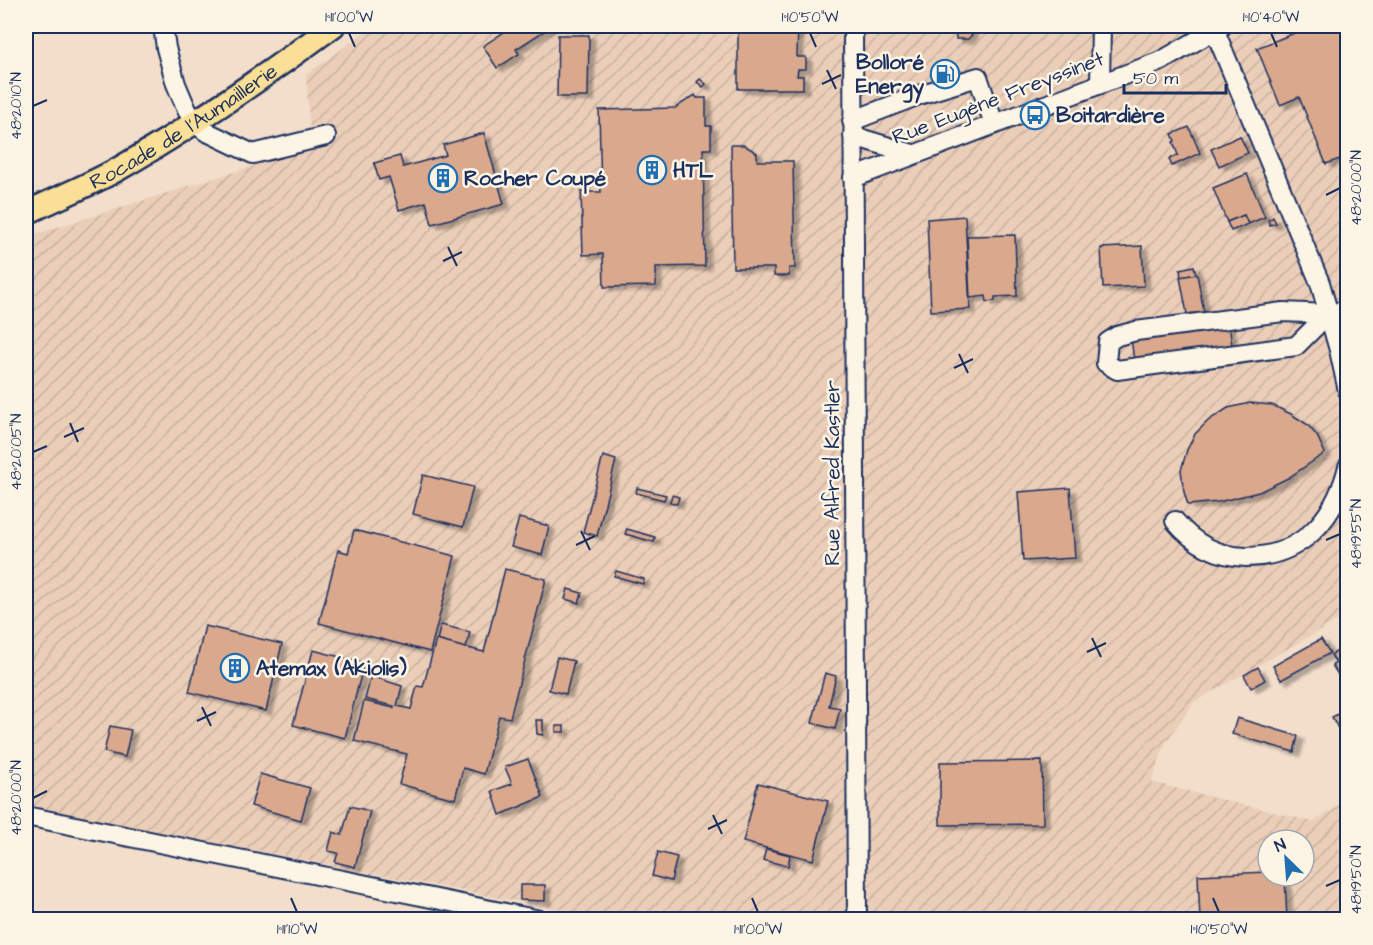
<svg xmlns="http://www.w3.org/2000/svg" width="1373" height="945" font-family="'Architects Daughter',sans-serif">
  <defs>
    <pattern id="industrial-furrows" width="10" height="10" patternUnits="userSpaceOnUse" patternTransform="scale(1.5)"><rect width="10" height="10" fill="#ebceb8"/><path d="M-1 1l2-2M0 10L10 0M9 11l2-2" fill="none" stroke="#c9b1a1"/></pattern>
    <filter id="shadow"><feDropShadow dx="6" dy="4" stdDeviation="1.5" flood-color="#0004"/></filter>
  </defs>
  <rect width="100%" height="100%" fill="#f2decb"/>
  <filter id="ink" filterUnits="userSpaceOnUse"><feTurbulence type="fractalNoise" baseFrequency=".0167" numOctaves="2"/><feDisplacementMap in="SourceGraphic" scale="12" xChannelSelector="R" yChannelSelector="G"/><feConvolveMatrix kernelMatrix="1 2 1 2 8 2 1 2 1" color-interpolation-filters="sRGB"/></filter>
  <g filter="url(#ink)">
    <path fill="url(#industrial-furrows)" fill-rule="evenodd" d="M373,26H1347V615L1194,702L1166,742L1151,782L1314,822L1347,799V919H607L63,813L26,808V237L311,148L306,75ZM1268,840H1304V876H1268Z"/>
    <g fill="#daa88d" stroke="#1b2f5e" stroke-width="1.5" filter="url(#shadow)">
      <path d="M506,26H552L516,49L519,54L497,68L483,46L504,32L501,28Z"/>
      <path d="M738,26H798L797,57H806V69H798L797,76H803V89H738Z"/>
      <path d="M955,26H972V35L968,39H956Z"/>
      <path d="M1312,26H1348V156L1326,164L1299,97L1280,105L1257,48Z"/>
      <path d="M558,35H589L588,97H557Z"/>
      <path d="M700,79L706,84L703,87L697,82Z"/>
      <path d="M695,95L697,98H706V126H711V149H703L705,266L656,267V286L604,287L603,254L583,255L581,192H601L599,110L675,108Z"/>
      <path d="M1189,127L1200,153L1172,166L1169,159L1178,155L1173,142L1175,141L1172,134Z"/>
      <path d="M484,133L504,204L432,224L426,202L399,210L389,177L379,180L374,163L400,156L403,167L446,155L443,145Z"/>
      <path d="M1240,136L1248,153L1219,166L1211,149Z"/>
      <path d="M731,145H744L757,153V161H793L795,268H789V276H774V268H733Z"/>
      <path d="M1247,174L1265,217L1248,224L1244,215L1227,222L1213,188Z"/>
      <path d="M1244,215L1248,224L1231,231L1227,222Z"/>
      <path d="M965,216L970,309L931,311L927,219Z"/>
      <path d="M1273,217L1276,223L1270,225L1268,220Z"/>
      <path d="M1015,235L1017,296L995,297V301L987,302L986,296L970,298L967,236Z"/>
      <path d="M1142,246L1144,286L1103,288L1101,248Z"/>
      <path d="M1194,266L1196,274L1181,277L1180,269Z"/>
      <path d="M1197,274L1204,312L1187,314L1180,277Z"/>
      <path d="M1229,324L1232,346L1134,360L1131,339Z"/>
      <path d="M1250,403L1272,405L1291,414L1308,425L1317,436L1325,453L1288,478L1259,492L1218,502L1188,505L1184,492L1181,470L1187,450L1195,434L1209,420L1228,408Z"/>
      <path d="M603,456L616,460L597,536L583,532Z"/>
      <path d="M423,475L473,487L463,527L413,514Z"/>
      <path d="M637,488L666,495L664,500L636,493Z"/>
      <path d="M1070,488L1075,558L1023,561L1018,492Z"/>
      <path d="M672,495L679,497L677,504L670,502Z"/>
      <path d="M519,518L549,526L542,555L511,547Z"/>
      <path d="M627,529L655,537L654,542L625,534Z"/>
      <path d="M354,530L455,556L430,652L319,623L338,550L348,553Z"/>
      <path d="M505,569L546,579L510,718L499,716L484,774L463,768L455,799L399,784L407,754L354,741L364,701L394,708V706L365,699L371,676L402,686L397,706L411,709L417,686L423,687L436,640L484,652Z"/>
      <path d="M616,571L644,579L643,584L614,576Z"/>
      <path d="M568,589L582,593L579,603L565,599Z"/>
      <path d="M441,625L470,632L466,648L437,640Z"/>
      <path d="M205,626L282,644L266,711L189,692Z"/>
      <path d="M1321,639L1330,653L1281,680L1273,666Z"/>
      <path d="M313,650L364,663L345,738L293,725Z"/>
      <path d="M1339,650L1344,658L1348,656V674L1340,678L1332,665L1336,663L1331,655Z"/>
      <path d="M557,657L574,661L566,694L549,690Z"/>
      <path d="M1258,667L1265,680L1251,688L1244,675Z"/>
      <path d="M825,673L836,676L829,706L840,708L835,729L812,723Z"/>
      <path d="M1348,709V728L1340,732L1332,717Z"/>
      <path d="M1237,718L1298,736L1294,752L1232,734Z"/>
      <path d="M536,720H543V735L537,734Z"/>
      <path d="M110,726L131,730L125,757L104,752Z"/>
      <rect x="556" y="726" width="8" height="6"/>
      <path d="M528,759L543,797L500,815L492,791L512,784L505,767Z"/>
      <path d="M1042,761L1043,824L940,825V762Z"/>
      <path d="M260,774L310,788L301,820L251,806Z"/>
      <path d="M758,783L828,801L813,860L743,842Z"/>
      <path d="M350,806L370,811L355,867L335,862L338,853L328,851L333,832L342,835Z"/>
      <path d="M766,849L790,855L788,866L763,860Z"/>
      <path d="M658,852L677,857L671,881L652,876Z"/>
      <path d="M1268,872V876H1285L1287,920H1200L1198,875Z"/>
      <path d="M520,885H545V901L520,900Z"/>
    </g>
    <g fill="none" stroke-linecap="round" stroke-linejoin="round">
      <g stroke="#1b2f5e" stroke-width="22">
        <g id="minor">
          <path d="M163,26L166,48L176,84L187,110L195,123L205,131L253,154L326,136"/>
          <path d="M853,26L857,920"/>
          <path d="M1215,31L1320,283L1339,350L1348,391"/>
          <path d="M1100,84L1101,26"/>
          <path d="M852,121L919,95L978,77L994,124"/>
          <path d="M853,136L913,154"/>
          <path d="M853,178L1161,61L1222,26"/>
          <path d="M1328,314L1296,346L1117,370L1106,363L1108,342L1117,336L1136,331L1283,312L1328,314L1348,310"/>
          <path d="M1175,521C1194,544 1216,556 1246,557C1302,557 1335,518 1348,467"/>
          <path d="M26,816L540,920"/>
        </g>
      </g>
      <g stroke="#1b2f5e" stroke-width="27">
        <g id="major">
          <path id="s1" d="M26,213C57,198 90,185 120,168C195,125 264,77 333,26"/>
        </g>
      </g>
      <use href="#minor" stroke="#fcf5e5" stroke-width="18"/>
      <use href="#major" stroke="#fadf96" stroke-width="22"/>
    </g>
  </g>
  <path fill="none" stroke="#1b2f5e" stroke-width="2" d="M349,33L355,47M810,33L816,47M1271,33L1277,47M827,70L836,89M822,84L841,75M33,106L47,100M1326,195L1340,188M448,247L457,266M443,261L462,252M959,354L968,373M954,368L973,359M70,423L78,442M64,437L84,428M33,452L47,446M581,531L590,550M1326,540L1340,534M576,545L595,536M1092,638L1101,657M1087,652L1106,643M202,707L211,726M197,721L216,712M33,798L47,791M713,815L722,834M708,829L727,820M1326,886L1340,880M291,898L297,912M752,898L758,912M1213,898L1219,912"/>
  <defs>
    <g id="fuel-ring" transform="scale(1.5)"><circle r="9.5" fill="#fcf5e5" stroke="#1f6fb2" stroke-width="1.5"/><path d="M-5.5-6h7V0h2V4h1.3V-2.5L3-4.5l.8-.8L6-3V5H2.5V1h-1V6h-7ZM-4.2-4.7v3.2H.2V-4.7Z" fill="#1f6fb2"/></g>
    <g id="bus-ring" transform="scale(1.5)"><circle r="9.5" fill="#fcf5e5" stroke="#1f6fb2" stroke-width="1.5"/><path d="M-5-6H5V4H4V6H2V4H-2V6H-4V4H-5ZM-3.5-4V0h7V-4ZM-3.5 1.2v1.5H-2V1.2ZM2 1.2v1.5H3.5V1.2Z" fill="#1f6fb2"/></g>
    <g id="building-ring" transform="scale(1.5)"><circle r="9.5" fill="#fcf5e5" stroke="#1f6fb2" stroke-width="1.5"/><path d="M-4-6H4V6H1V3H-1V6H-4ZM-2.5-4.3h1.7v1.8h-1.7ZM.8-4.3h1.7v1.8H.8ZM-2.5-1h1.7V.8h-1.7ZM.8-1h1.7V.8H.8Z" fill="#1f6fb2"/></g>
  </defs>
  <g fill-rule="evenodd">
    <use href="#fuel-ring" x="945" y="74"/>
    <use href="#bus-ring" x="1035" y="115"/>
    <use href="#building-ring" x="652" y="170"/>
    <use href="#building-ring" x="443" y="178"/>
    <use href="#building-ring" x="235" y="668"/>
  </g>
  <g text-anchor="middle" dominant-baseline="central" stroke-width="5" stroke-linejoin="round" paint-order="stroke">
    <g font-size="21" font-weight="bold" fill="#1b2f5e" stroke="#fcf5e5" text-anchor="start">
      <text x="924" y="62" text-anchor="end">Bolloré<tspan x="924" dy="24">Energy</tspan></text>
      <text x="1056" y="115">Boitardière</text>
      <text x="673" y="170">HTL</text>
      <text x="464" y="178">Rocher Coupé</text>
      <text x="256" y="668">Atemax (Akiolis)</text>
    </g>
    <g font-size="21" fill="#1b2f5e" stroke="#fcf5e5">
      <text transform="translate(998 98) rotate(-21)">Rue Eugène Freyssinet</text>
      <text stroke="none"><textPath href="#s1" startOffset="180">Rocade de l'Aumaillerie</textPath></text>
      <text transform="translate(832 473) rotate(-90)">Rue Alfred Kastler</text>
    </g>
  </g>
  <rect width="1373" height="945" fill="none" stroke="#fcf5e5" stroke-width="66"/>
  <g transform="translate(1286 858) rotate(335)"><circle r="28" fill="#fcf5e5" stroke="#a2a6af" stroke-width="1.5"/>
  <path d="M0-4.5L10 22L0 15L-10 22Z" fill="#1f6fb2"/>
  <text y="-9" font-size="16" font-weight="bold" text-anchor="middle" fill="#1b2f5e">N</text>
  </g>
  <path d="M1124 84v9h102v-9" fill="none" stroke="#1b2f5e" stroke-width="3"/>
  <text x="1133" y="84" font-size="18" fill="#1b2f5e" stroke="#fcf5e5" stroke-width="4.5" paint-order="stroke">50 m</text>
  <rect x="33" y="33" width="1307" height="879" fill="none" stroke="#1b2f5e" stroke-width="2"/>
  <g font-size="15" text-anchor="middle" fill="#1b2f5e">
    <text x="349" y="22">1°11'00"W</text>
    <text x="810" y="22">1°10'50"W</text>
    <text x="1271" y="22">1°10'40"W</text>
    <text transform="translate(16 106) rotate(-90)" y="5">48°20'10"N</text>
    <text transform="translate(1356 188) rotate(-90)" y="5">48°20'00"N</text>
    <text transform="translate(16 452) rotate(-90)" y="5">48°20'05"N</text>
    <text transform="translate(1356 534) rotate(-90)" y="5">48°19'55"N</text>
    <text transform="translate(16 798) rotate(-90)" y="5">48°20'00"N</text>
    <text transform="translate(1356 880) rotate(-90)" y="5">48°19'50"N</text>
    <text x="297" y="934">1°11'10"W</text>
    <text x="758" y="934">1°11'00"W</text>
    <text x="1219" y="934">1°10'50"W</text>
  </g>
</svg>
